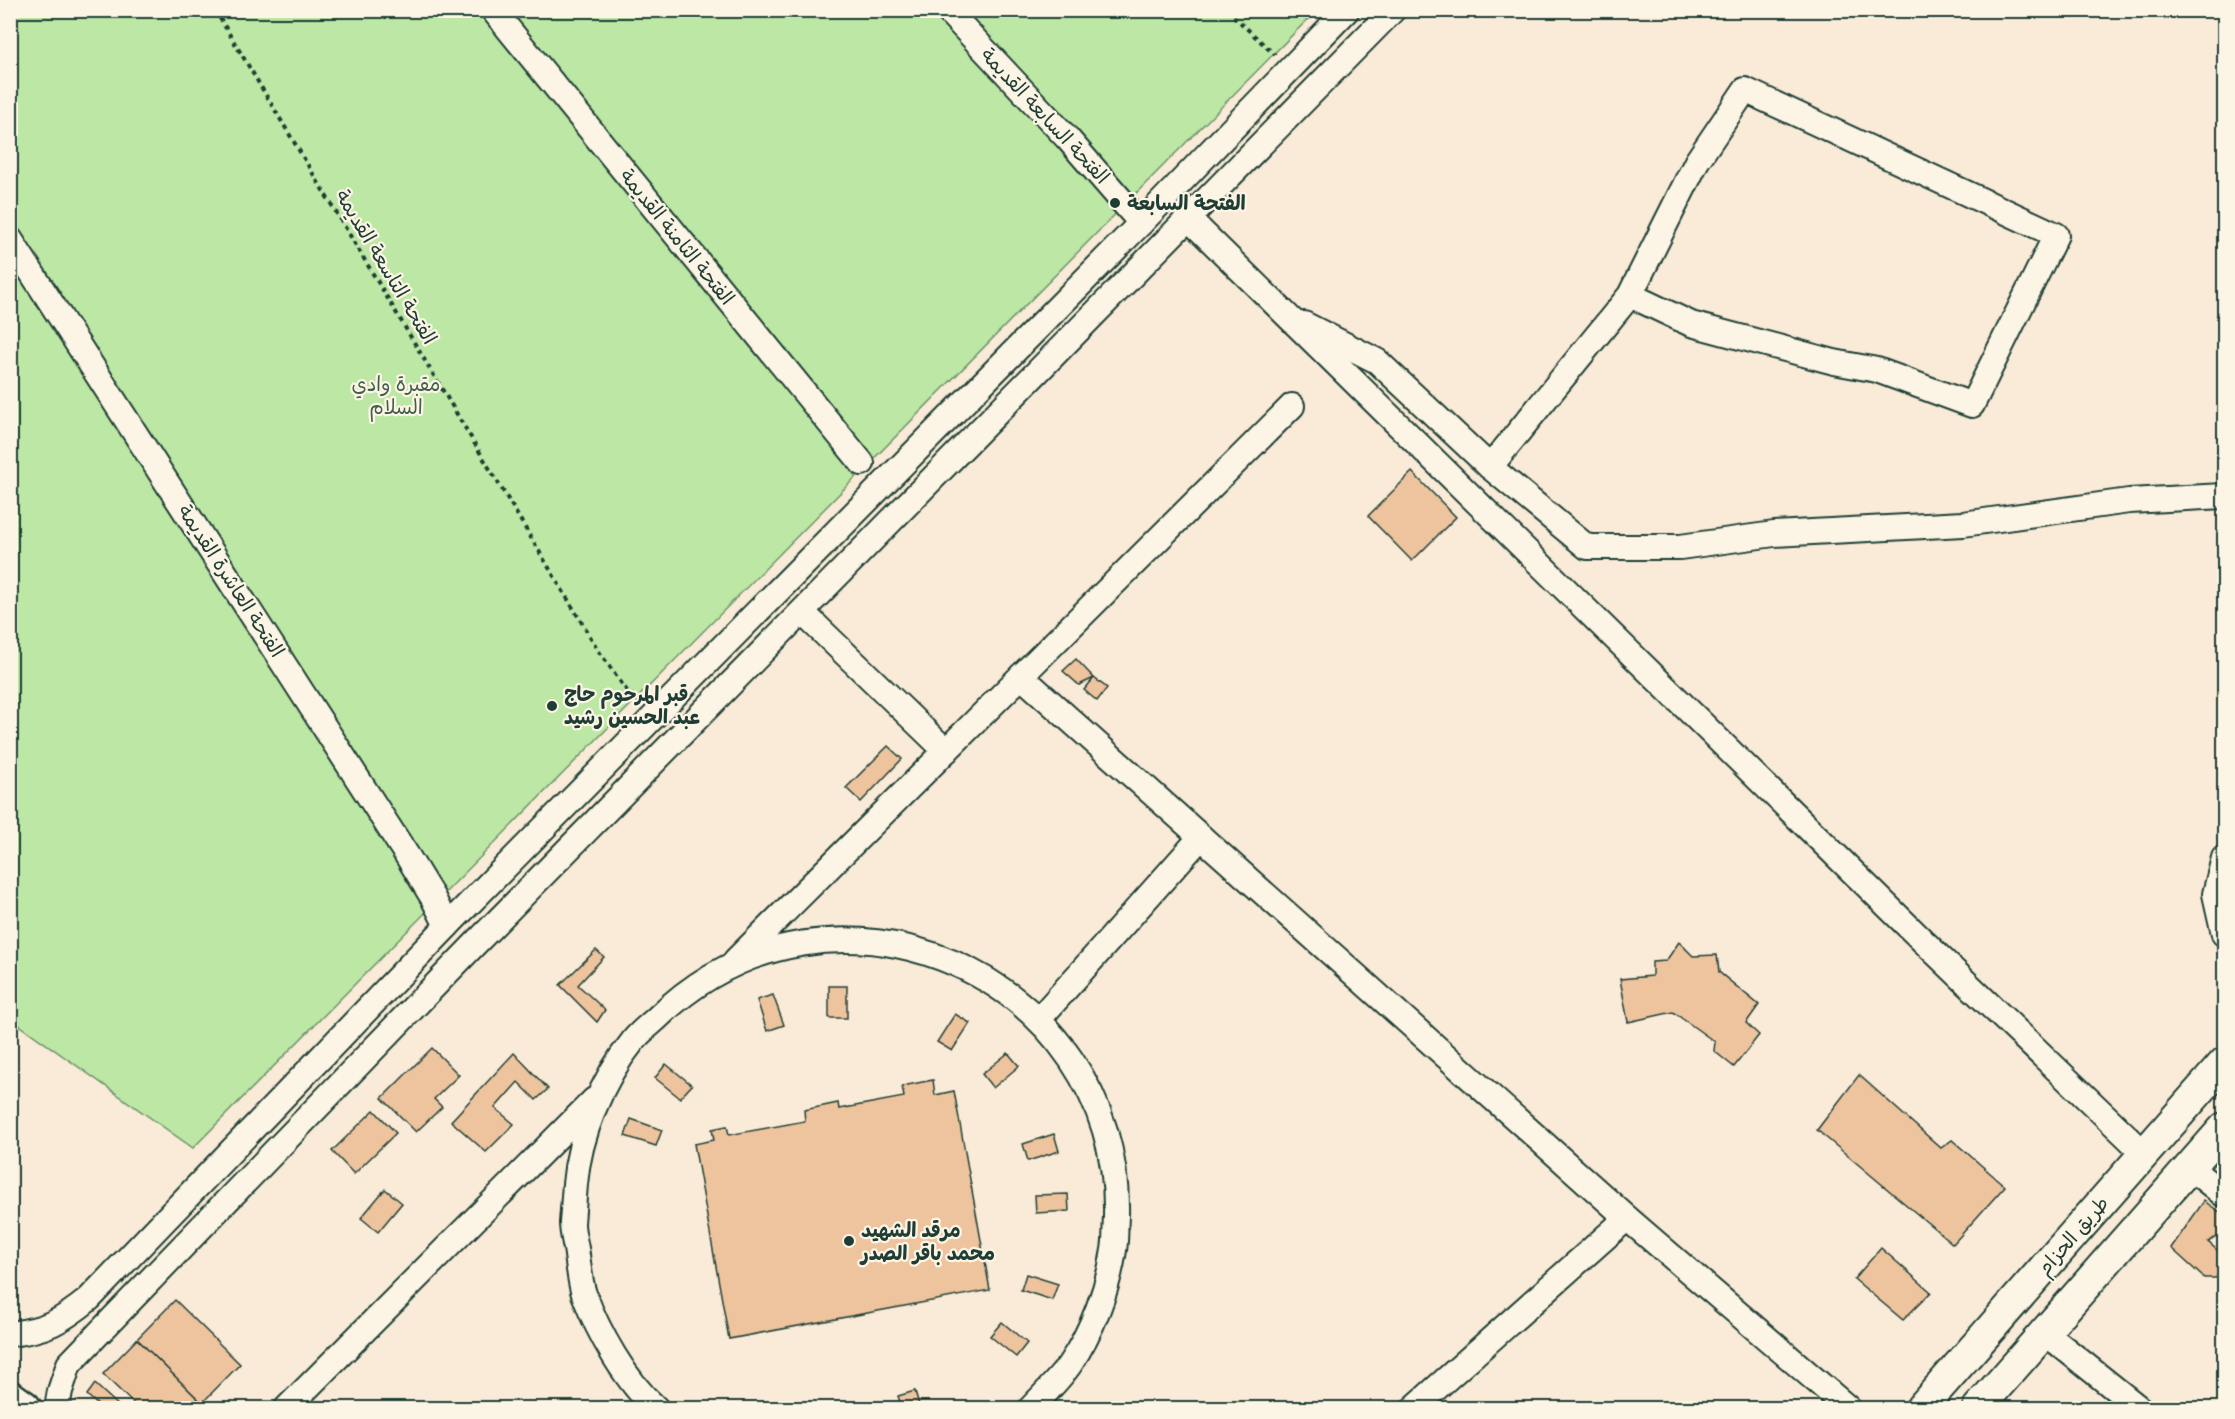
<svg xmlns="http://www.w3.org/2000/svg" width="2235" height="1419" font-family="Sriracha,'Playpen Sans Arabic',sans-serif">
  <rect width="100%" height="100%" fill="#f9ebd7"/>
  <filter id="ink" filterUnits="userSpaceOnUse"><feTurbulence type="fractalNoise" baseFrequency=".0167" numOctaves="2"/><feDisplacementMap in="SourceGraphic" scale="12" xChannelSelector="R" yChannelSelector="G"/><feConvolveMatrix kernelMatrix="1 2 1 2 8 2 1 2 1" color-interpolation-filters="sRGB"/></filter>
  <g filter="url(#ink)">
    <path fill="#bde7a4" stroke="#6e926c" stroke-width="1.5" d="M11,11H1316L193,1148L11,1019Z"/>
    <g fill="#eec49e" stroke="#1f3d34" stroke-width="1.5">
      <path d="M1412,472L1456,517L1412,561L1368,516Z"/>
      <path d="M1076,659L1094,678L1079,685L1063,671Z"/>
      <path d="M1094,678L1107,688L1097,701L1084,690Z"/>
      <path d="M888,746L902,759L861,802L846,788Z"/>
      <path d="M1679,942L1693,956L1717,955L1719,972L1759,1005L1746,1023L1759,1035L1734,1067L1714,1051L1715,1042L1673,1012L1628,1022L1620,979L1652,976V962L1666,961Z"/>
      <path d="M596,950L604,957L578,985L605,1010L597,1022L560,985Z"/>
      <rect x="829" y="986" width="18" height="32"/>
      <path d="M773,995L784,1025L767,1031L757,1000Z"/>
      <path d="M955,1014L970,1023L952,1051L937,1042Z"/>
      <path d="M432,1048L459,1075L434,1099L442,1107L416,1132L382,1098Z"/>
      <path d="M514,1053L548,1089L536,1100L518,1082L495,1108L514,1124L486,1152L451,1121Z"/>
      <path d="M1008,1053L1019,1066L993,1088L982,1074Z"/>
      <path d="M666,1064L692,1085L680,1098L655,1078Z"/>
      <path d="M1859,1075L1941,1148L1952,1140L2005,1186L1953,1244L1817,1130Z"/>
      <path d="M933,1080L935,1095L954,1091L990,1290L729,1339L694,1144L714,1140L712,1129L727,1126L729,1135L805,1121L804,1110L838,1103L839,1109L904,1097L902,1086Z"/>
      <path d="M374,1110L396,1133L354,1174L332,1151Z"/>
      <path d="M631,1119L662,1130L656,1146L625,1136Z"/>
      <path d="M1054,1134L1059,1151L1028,1161L1023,1144Z"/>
      <path d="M385,1189L402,1203L378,1232L361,1218Z"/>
      <path d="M1068,1194L1069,1211L1036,1213L1035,1195Z"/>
      <path d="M2204,1201L2224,1215V1240L2222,1242L2216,1237L2208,1242L2224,1256V1267L2216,1278H2204L2171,1248Z"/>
      <path d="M1881,1248L1931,1292L1903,1320L1854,1279Z"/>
      <path d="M1026,1274L1058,1284L1052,1300L1021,1290Z"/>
      <path d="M175,1300L240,1364L202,1403L137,1339Z"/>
      <path d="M1002,1322L1027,1343L1016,1357L990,1336Z"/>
      <path d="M137,1339L202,1403L197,1408H138L103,1374Z"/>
      <path d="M95,1384L121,1408H101L87,1395Z"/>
      <path d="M915,1391L920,1408H902L898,1396Z"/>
    </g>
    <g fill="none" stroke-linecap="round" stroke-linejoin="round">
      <g stroke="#1f3d34" stroke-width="28">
        <g id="minor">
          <path d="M493,10L862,463"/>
          <path d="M947,10L1068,139L1141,223"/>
          <path d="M1188,218L1924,942L2145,1154"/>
          <path d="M10,239L408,857L433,898L447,926"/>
          <path d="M1304,324L1377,361L1490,467L1587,547H1680L1774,534L1963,524L2129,501L2224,496"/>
          <path d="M1490,467L1630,295L1697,161L1745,90L2056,235L1972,405L1877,370L1834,362L1691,324L1630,295"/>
          <path d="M802,612L946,751"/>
          <path d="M1021,676L1627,1218L1848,1408"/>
          <path d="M2224,858L2215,894L2224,934"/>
          <path d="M736,960L1292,406"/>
          <path d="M1039,1019L1201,837"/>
          <path d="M2189,1167L2224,1195"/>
          <path d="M2044,1332L2139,1408"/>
          <path d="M10,1334C46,1330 62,1321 89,1299L452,921L1141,223L1347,10"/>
          <path d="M57,1408L60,1391L69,1364L475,944L1393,10"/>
          <path d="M287,1408L594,1100"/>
          <path d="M656,1408C626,1382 598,1332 584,1294C580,1282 579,1268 577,1255C576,1245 572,1234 572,1223C573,1210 574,1197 575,1184C579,1136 602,1079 633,1041C639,1033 648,1026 656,1019C829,848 1122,974 1116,1217C1115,1228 1116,1239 1114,1250C1108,1289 1092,1331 1070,1364C1059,1380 1044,1394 1031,1408"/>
          <path d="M1414,1408L1627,1218"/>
        </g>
      </g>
      <g stroke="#1f3d34" stroke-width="34">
        <g id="major">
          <path d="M1921,1408L2224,1063"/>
          <path d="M1978,1408L2224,1128"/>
        </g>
      </g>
      <g stroke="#1f3d34" stroke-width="38">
        <path id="highway" d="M10,1398L24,1408"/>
      </g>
      <g stroke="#1f3d34" stroke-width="4" stroke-dasharray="4.5 4.5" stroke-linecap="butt">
        <path d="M215,10L600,653L627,691L639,702"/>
        <path d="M1227,10L1275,55"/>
      </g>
      <use href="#minor" stroke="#fcf5e5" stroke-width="24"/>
      <use href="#major" stroke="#fcf5e5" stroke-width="30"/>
      <use href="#highway" stroke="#fcf5e5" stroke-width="33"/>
    </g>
  </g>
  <g fill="#1f3d34" stroke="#fcf5e5" stroke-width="2">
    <circle cx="1115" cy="203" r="6"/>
    <circle cx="552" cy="706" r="6"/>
    <circle cx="849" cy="1241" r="6"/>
  </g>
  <g text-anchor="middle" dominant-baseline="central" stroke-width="4.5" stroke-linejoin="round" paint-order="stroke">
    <g font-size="20" fill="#1f3d34" stroke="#fcf5e5">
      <text transform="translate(1045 116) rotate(47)">الفتحة السابعة القديمة</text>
      <text transform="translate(677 237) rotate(51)">الفتحة الثامنة القديمة</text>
      <text transform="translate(386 267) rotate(59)">الفتحة التاسعة القديمة</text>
      <text transform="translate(231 581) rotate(57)">الفتحة العاشرة القديمة</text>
      <text transform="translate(2073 1236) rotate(-49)">طريق الحزام</text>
    </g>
    <g font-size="20" font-weight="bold" fill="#1f3d34" stroke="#fcf5e5" text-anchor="start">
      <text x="1127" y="203">الفتحة السابعة</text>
      <text x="564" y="694">قبر المرحوم حاج<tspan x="564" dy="23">عبد الحسين رشيد</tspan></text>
      <text x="861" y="1230">مرقد الشهيد<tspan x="861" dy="23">محمد باقر الصدر</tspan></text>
    </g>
    <g font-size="20" fill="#3f5f4a" stroke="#fcf5e5">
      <text x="396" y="384">مقبرة وادي<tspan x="396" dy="23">السلام</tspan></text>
    </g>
  </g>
  <rect width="2235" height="1419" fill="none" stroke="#fcf5e5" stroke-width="36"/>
  <rect x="18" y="18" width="2199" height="1383" fill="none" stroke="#1f3d34" stroke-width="2" filter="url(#ink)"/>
</svg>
